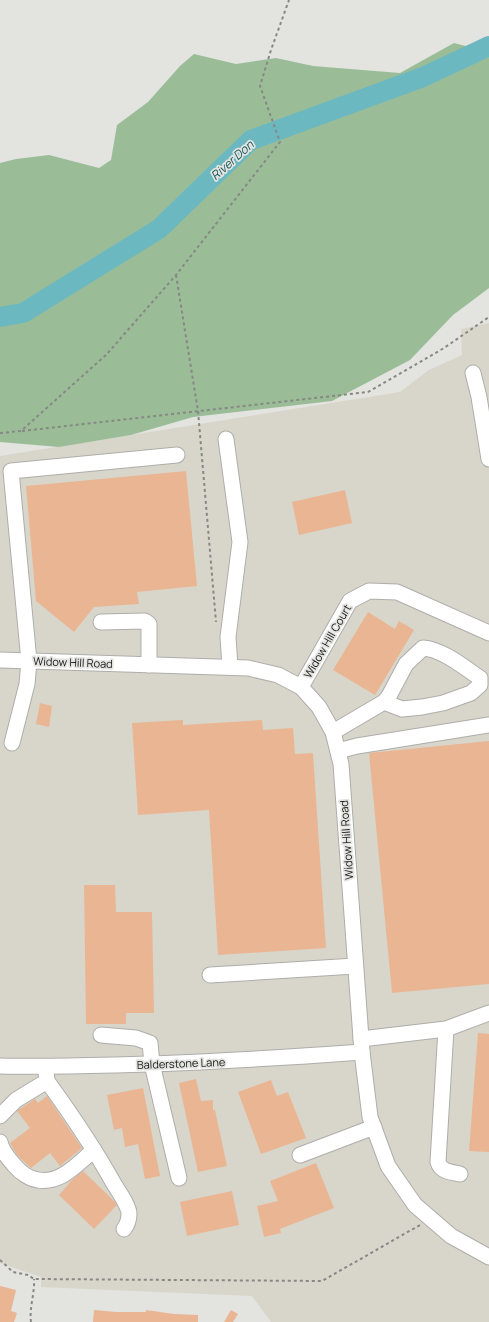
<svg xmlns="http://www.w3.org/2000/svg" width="489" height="1322" font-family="Manrope,sans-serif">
  <rect width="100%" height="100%" fill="#e3e3df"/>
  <path fill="#d8d6cb" d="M489,323V1322H271L252,1296L41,1287V1277L0,1263V456L400,392L429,370L462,355L461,329Z"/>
  <path fill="#9abd98" d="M454,43L489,52V288L453,315L410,360L332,401L193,417L131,435L59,447L0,442V163L16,159L49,155L99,168L111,160L117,125L148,102L180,66L194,54L236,64L276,58L313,66L400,73Z"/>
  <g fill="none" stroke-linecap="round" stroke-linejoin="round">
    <path stroke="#6cb8c1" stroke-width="20" d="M0,317L23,313L159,229L251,140L423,77L489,46"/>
  </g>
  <g fill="#eab593">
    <path d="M186,471L197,586L137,592L139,604L94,607L74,632L36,601L26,486Z"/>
    <path d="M345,490L352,523L299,535L292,502Z"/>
    <path d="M368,612L395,629L399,621L414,630L375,695L333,670Z"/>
    <path d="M40,703L52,706L49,727L36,724Z"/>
    <path d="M183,720V725L262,720L263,730L293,728L295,754L313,753L326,948L218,955L209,810L138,815L132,723Z"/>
    <path d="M489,741V984L392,993L369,753Z"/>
    <path d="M84,885H115L116,912H152L154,1013H126V1024H86Z"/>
    <path d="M478,1033L489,1034V1152L469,1151Z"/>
    <path d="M196,1079L201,1101L213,1100V1110H215L227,1166L198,1172L179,1083Z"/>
    <path d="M271,1080L277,1096L288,1092L306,1138L261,1154L238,1092Z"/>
    <path d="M143,1088L160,1176L145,1179L138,1144L125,1147L122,1128L114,1130L107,1095Z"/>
    <path d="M47,1096L82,1148L60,1166L50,1153L31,1168L17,1155L10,1143L30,1128L17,1111L35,1099L38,1103Z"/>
    <path d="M316,1163L334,1208L280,1229L281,1233L264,1237L257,1206L278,1201L270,1181Z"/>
    <path d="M83,1171L114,1201L117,1205L94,1229L59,1195L72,1180Z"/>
    <path d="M232,1191L239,1225L187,1236L180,1202Z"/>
    <path d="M0,1286L16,1290L11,1311L17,1313L14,1322H0Z"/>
    <path d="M94,1310L116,1312H146V1310L174,1314L198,1315V1322H93Z"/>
    <path d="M231,1310L238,1314L233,1322H224Z"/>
  </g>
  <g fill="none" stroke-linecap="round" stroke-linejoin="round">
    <g stroke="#aeadaa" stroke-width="17">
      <g id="minor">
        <path d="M473,373L479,397L489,459"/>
        <path d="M226,439L240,542L228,637L230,667"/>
        <path d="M101,622L145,621L149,624V665"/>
        <path d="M0,660L248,668L278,675L301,687L319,707L333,732L341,764L362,1052L370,1117L388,1166L415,1205L451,1236L489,1257"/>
        <path d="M301,687L350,601L369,591L397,592L489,633"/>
        <path d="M333,732L384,702L389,696L406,664L423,648C442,649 465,668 480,678V685L471,693L443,703L422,707L402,709L384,702"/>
        <path d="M12,743L27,684L29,661L11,471L177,455"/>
        <path d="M338,751L357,746L489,725"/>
        <path d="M210,975L355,966"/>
        <path d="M446,1029L438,1162C441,1172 451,1172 460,1174"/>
        <path d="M101,1035L136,1038L150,1043L152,1064L179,1178"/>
        <path d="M361,1039L446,1029L489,1013"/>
        <path d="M0,1066C39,1067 77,1066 116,1065C198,1063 280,1058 362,1052"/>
        <path d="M47,1081C71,1114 94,1148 114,1184C119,1192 129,1206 129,1214C129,1219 127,1225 124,1229"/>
        <path d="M0,1116L16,1100L47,1081L46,1072"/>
        <path d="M0,1142C2,1152 9,1159 15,1166C21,1173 30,1179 38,1180C61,1184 77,1164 94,1150"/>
        <path d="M300,1155L374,1127"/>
      </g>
    </g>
    <g stroke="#878784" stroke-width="2" stroke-dasharray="3 3" stroke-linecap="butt">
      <path d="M176,275L198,411L216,622"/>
      <path d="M22,431L368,392L444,348L489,317"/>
      <path d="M0,433L21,431L106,355L176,275L280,142L260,86L271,50L289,0"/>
      <path d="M0,1260L13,1272L28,1275L34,1279L322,1281L420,1225"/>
      <path d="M31,1322C29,1308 35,1293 34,1279"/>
    </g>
    <use href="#minor" stroke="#fff" stroke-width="15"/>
  </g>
  <g text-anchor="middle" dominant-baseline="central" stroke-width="3.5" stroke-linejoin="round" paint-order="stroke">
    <g font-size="11" fill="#151514" stroke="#e3e3df">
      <text transform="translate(327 641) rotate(-60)">Widow Hill Court</text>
      <text transform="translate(73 662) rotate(2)">Widow Hill Road</text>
      <text transform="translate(346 840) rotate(-94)">Widow Hill Road</text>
      <text transform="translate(181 1063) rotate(-2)">Balderstone Lane</text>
    </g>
    <g font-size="12" font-style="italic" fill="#15575d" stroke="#e3e3df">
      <text transform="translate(232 160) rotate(-42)">River Don</text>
    </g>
  </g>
</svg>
